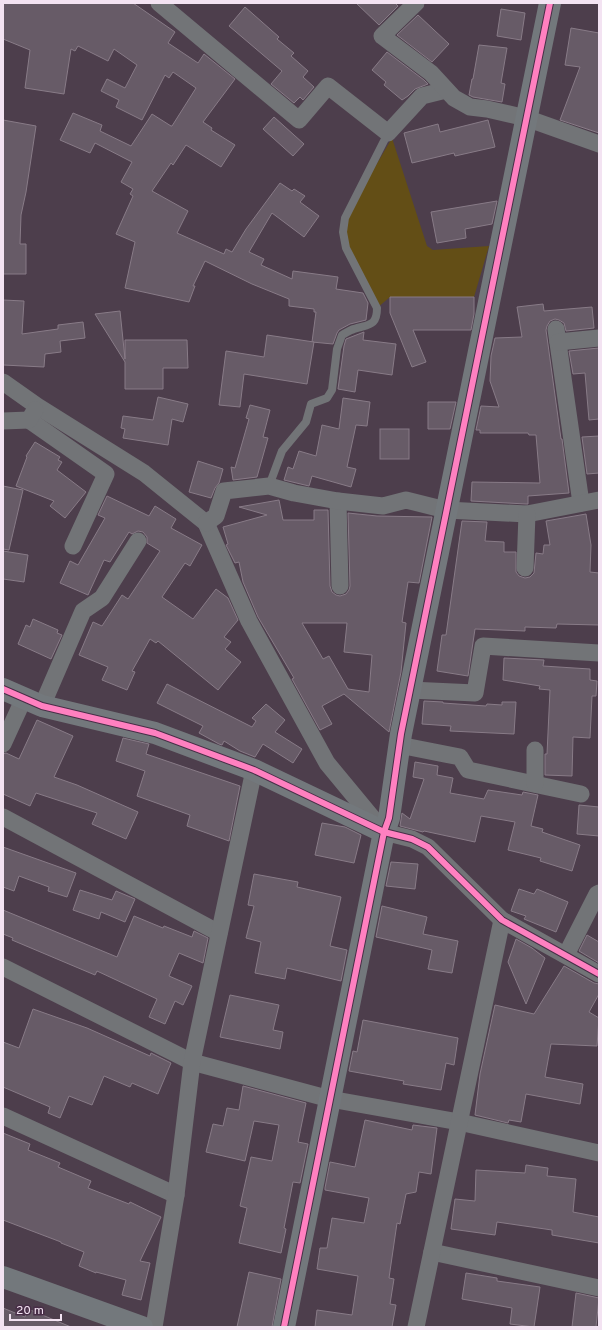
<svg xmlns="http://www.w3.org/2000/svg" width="602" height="1330" font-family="Overpass,sans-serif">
  <rect width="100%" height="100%" fill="#4d3e4c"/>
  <path fill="#634e16" d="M392,138L427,246L433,250L489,246L474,297H390L377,308L346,248L345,218Z"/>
  <g fill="#675b67" stroke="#887b87" fill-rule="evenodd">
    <path d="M3,3H133L175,32L168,43L198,63L204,54L235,79L203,122L212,128L211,130L235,145L221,167L186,145L173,165L171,163L152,191L188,211L177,233L224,254L226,249L232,252L246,229L280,183L292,191L294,189L305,196L300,202L319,216L304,237L272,213L249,252L264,259L261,265L292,279L293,271L338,277L336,289L363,293L368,303L366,320L350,324L339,330L337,333L333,344L312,342L316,312H314V309L289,306V299L252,284L205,261L193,286H195L189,302L125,288L135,242L116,234L133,196L130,194L133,189L121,182L132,162L95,143L90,153L60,140L73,113L102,125L100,131L131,146L152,114L171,126H172L196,88L173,72L169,78L165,75L142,120L116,107L119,100L101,91L107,79L125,88L137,65L114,49L108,61L78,46L75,51L71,49L64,94L25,88L30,50L3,39Z"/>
    <path d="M356,3H395L398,6L379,25Z"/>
    <path d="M245,7L279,37L277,39L294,53L291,56L308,71L303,77L314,87L303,100L300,97L294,103L271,84L282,71L229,26Z"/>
    <path d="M501,9L525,13L521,40L497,36Z"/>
    <path d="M418,15L449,44L432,62L397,35Z"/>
    <path d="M571,28L599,33V133L560,120L580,67L565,65Z"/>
    <path d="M479,45L507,48L501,83L505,84L502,102L473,97L469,95L472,79H473Z"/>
    <path d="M387,52L424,80L428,84L415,89L408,96L402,100L384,85L386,82L372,70Z"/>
    <path d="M274,117L304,144L293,156L263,129Z"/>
    <path d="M3,120L36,126L26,192L21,215L20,244H26V274H3Z"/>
    <path d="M488,120L495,147L455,156L454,153L412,163L404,133L438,124L440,132Z"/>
    <path d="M497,201L492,224L465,229L466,238L437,243L431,212Z"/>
    <path d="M390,297H474V314L471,330H413L426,362L412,367L390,313Z"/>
    <path d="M3,300L24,301L22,334L58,329V325L83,322L85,338L60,341L61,352L45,354L44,367L3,365Z"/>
    <path d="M543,304L544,311L592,307L594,328L566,331L564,323L559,320L555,319L550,321L547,326L546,330L561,439H562L569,493L528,496V504H526L471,501L472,482L540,483L536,435H529L528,433H480V430H476L481,406L499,407L490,381L491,356L495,338L522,337L517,307Z"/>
    <path d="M120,311L125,359V340H187L188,368H163V389H125V362L95,314Z"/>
    <path d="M364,332L363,340L396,344L392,375L358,370L355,392L338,389L344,346L346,339Z"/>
    <path d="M267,335L314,342L307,384L244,374L240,407L219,405L226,351L264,357Z"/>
    <path d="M599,348V419L589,420L585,373L573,374L569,351Z"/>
    <path d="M158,397L188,404L183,422L172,419L168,445L123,438L125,429L121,428L123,416L153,420Z"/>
    <path d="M343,398L370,402L367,426L356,425L347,467L356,469L351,487L312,476L309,486L284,480L288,467L293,469L299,451L316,456L322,425L339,429Z"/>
    <path d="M428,402H456L450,429H428Z"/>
    <path d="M250,405L270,410L263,437L268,438L257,477L233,480L231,467L235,468L249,419L246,418Z"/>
    <rect x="380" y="429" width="29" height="30"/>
    <path d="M599,436V473L587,474L582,437Z"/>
    <path d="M35,442L60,457L58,460L62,462L57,470L86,492L65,518L50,506L54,501L16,486L27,457L26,456Z"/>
    <path d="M198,461L223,469L219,483L215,488L211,498L189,492Z"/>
    <path d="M3,486L23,490L9,550L3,549Z"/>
    <path d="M107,496L149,516L155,506L176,519L171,528L202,545L190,566L185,563L162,597L193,619L216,589L228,598L238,620L224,637L231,642L225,649L241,662L218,690L158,641L156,643L150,639L132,671L135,672L127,690L102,680L108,667L79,655L93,622L102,626L122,595L128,599L160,551L147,543V537L143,532L138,531L132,534L129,532L110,562L104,560L88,595L60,583L70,561L78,565L105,518L98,515Z"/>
    <path d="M279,500L283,520H314V510H328L330,586L332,592L336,595L340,596L346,594L349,590L350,586L348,513L377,516L432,517L419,583L408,582L402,622L406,623L401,672L389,732L344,694L322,706L332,724L320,730L292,679L294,678L258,617L243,582L239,562L235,563L226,545L228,544L223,527L267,515L239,507ZM302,623H347L344,652L372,655L369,692L348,689L329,656L323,659Z"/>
    <path d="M586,514L591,545L590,572L599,573V625L557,624L556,628L525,627V631L475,629L468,676L437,671L442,635H446L462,521L487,522L485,541L504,542V552H516V572L519,576L525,578L530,577L534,573L536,553L543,554L544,545H550L546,521Z"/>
    <path d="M3,551L28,555L24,582L3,579Z"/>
    <path d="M33,619L58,630L57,633L62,635L51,659L18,644L26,625L30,627Z"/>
    <path d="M504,658L544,660L543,666L590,669V680L597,681L596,696H592L590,738L573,737L572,776L545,775V754H547L550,690L539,689L540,686L503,680Z"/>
    <path d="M167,684L252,727L256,721L252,718L266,704L285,720L275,732L302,749L293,763L263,744L255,757L240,751L224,741L222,745L219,744L199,733L203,726L157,703Z"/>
    <path d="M424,701L443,702V703L486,706L487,704L502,705V702H516L514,734L450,731L451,726L422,724Z"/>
    <path d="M37,720L73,736L54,777L77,785L138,812L126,839L92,824L97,813L36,793L30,806L3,794V754L6,753L19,759Z"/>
    <path d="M123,738L149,744L146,754L240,786L229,841L187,826L190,815L137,796L145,771L116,761Z"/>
    <path d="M415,762L438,766L437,775L453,778L450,793L484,799L488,790L522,795L523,792L538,795L531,826L543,829L542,832L580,845L572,871L540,861L541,858L508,850L515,822L481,816L475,842L424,831L423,832L400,826L402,813L410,819L424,779L413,777Z"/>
    <path d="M579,805L599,807V836L577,834Z"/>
    <path d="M322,823L345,827L361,835L354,863L315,855Z"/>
    <path d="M3,847L76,873L67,897L48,891L49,887L19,876L14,891L3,887Z"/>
    <path d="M391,862L418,864L415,889L386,886Z"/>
    <path d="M254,874L298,882L297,887L341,897L330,946L347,950L341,981L287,968L285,979L255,973L261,942L246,938L254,906L248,905Z"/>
    <path d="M519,889L534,894L537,889L568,902L556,932L524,919L526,916L511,911Z"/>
    <path d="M80,890L112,900L116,891L135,899L125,922L101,912L99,919L73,910Z"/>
    <path d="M382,906L427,917L423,934L458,941L452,973L428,969L432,950L376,937Z"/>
    <path d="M3,910L117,957L134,916L163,928L164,926L192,937L194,931L208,938L203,963L179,953L169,976L192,986L183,1005L175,1001L165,1024L149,1017L157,999L97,971L95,975L12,940L13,938L3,934Z"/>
    <path d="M587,935L599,942V963L579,951Z"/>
    <path d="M516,939L532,948L545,958L526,1004L508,962Z"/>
    <path d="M564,966L594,983L599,984V994L589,1012L599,1018L597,1046L551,1044L545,1077L583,1084L580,1104L526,1094L521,1122L509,1120L508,1123L475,1115L480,1074L495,1005L534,1014Z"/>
    <path d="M230,995L279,1005L273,1030L283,1032L280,1049L220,1037Z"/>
    <path d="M33,1009L87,1028L150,1056L151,1053L171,1063L158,1094L132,1083L130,1087L104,1076L92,1105L69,1096L60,1118L48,1113L50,1107L3,1087V1042L19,1048Z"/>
    <path d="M363,1020L458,1038L454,1065L446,1063L441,1090L403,1084L404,1081L349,1071L353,1051L357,1052Z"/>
    <path d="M243,1086L306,1103L298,1142L308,1144L300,1183L293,1182L284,1228L286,1229L281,1253L239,1243L247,1208L240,1206L251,1157L272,1161L279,1125L254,1121L245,1161L206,1152L213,1124L223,1126L227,1108L239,1110Z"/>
    <path d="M365,1120L412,1130L413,1125L437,1128L431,1174L419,1172L416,1192L406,1194L400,1224L397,1223L389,1278L394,1279L390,1304L396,1305L392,1327H315L317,1310L352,1315L358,1276L317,1269L320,1248H327L332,1218L364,1223L369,1198L325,1190V1188L330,1162L355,1167Z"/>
    <path d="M3,1133L30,1144L28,1150L60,1163L58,1167L91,1181L88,1188L129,1204L130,1202L161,1217L140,1261L150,1263L141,1300L122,1295L126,1280L96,1272V1273L79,1266L84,1252L61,1243V1242L3,1220Z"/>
    <path d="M526,1165L548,1168L547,1176L576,1179L573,1212L599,1217V1243L552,1235V1230L497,1222L495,1235L451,1229L455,1199L475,1201L476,1170L525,1173Z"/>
    <path d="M249,1272L281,1279L272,1327H237Z"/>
    <path d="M466,1273L497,1278V1281L540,1287L534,1327L510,1324L512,1308L462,1299Z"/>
    <path d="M576,1293L599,1298L596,1327H572Z"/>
    <path d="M3,1308L25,1317L28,1309L71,1327H3Z"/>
  </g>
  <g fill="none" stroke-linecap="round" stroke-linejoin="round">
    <path stroke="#727477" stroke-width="8" d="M269,486L282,451L306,422L311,404L327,398L332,390L337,349L342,335C346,333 350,330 354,329C368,324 377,327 377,308L346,248L343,232L345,218L388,133"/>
    <g stroke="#727477" stroke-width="17">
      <path d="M159,3L299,120L328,86L388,133L422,96L446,90"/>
      <path d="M416,3L382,36L431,73L454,98L470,107L487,109L526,118L599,144"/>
      <path d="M556,329L581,503"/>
      <path d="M558,342L599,338"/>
      <path d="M3,382L37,406L144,473L206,523L249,621L327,763L384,832L412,839L428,847L502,920L599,974"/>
      <path d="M29,420L106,474L73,546"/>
      <path d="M3,421L29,420L35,410"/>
      <path d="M338,501L340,586"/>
      <path d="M206,523L216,516L224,491L269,486L294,493L338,501L383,506L406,500L446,510L527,514L599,500"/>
      <path d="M525,568L527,514"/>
      <path d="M410,690L475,693L483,646L599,653"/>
      <path d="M42,706L83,611L102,598L138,541"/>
      <path d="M3,744L24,698"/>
      <path d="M399,745L460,757L468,770L581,794"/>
      <path d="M535,784V750"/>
      <path d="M3,817L219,933"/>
      <path d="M566,955L597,894L599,893"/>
      <path d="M3,967L192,1062L330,1099L459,1122L599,1153"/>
      <path d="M3,1116L176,1195"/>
      <path d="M432,1252L599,1288"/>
      <path d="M154,1327L176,1195L192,1062L254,770"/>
      <path d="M416,1327L502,920"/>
    </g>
    <g stroke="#73787c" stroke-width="22">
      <path d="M3,689L42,706L155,733L254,770L384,832"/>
      <path d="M3,1277L142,1327"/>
      <path d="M284,1327L384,832L389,818L401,734L550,3"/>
    </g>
    <g stroke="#482e47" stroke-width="8">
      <g id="cycleway">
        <path d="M3,689L42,706L155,733L254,770L384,832L412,839L428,847L502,920L599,974"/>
        <path d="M284,1327L384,832L389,818L401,734L550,3"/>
      </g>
    </g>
    <use href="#cycleway" stroke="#ff80c0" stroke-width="6"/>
  </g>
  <rect width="602" height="1330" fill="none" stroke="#f3e3f2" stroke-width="8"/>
  <path d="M10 1314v6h51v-6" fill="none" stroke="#f3e3f2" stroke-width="2"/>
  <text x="16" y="1314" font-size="12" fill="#f3e3f2" stroke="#482e47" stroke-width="3" paint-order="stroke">20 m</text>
</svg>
